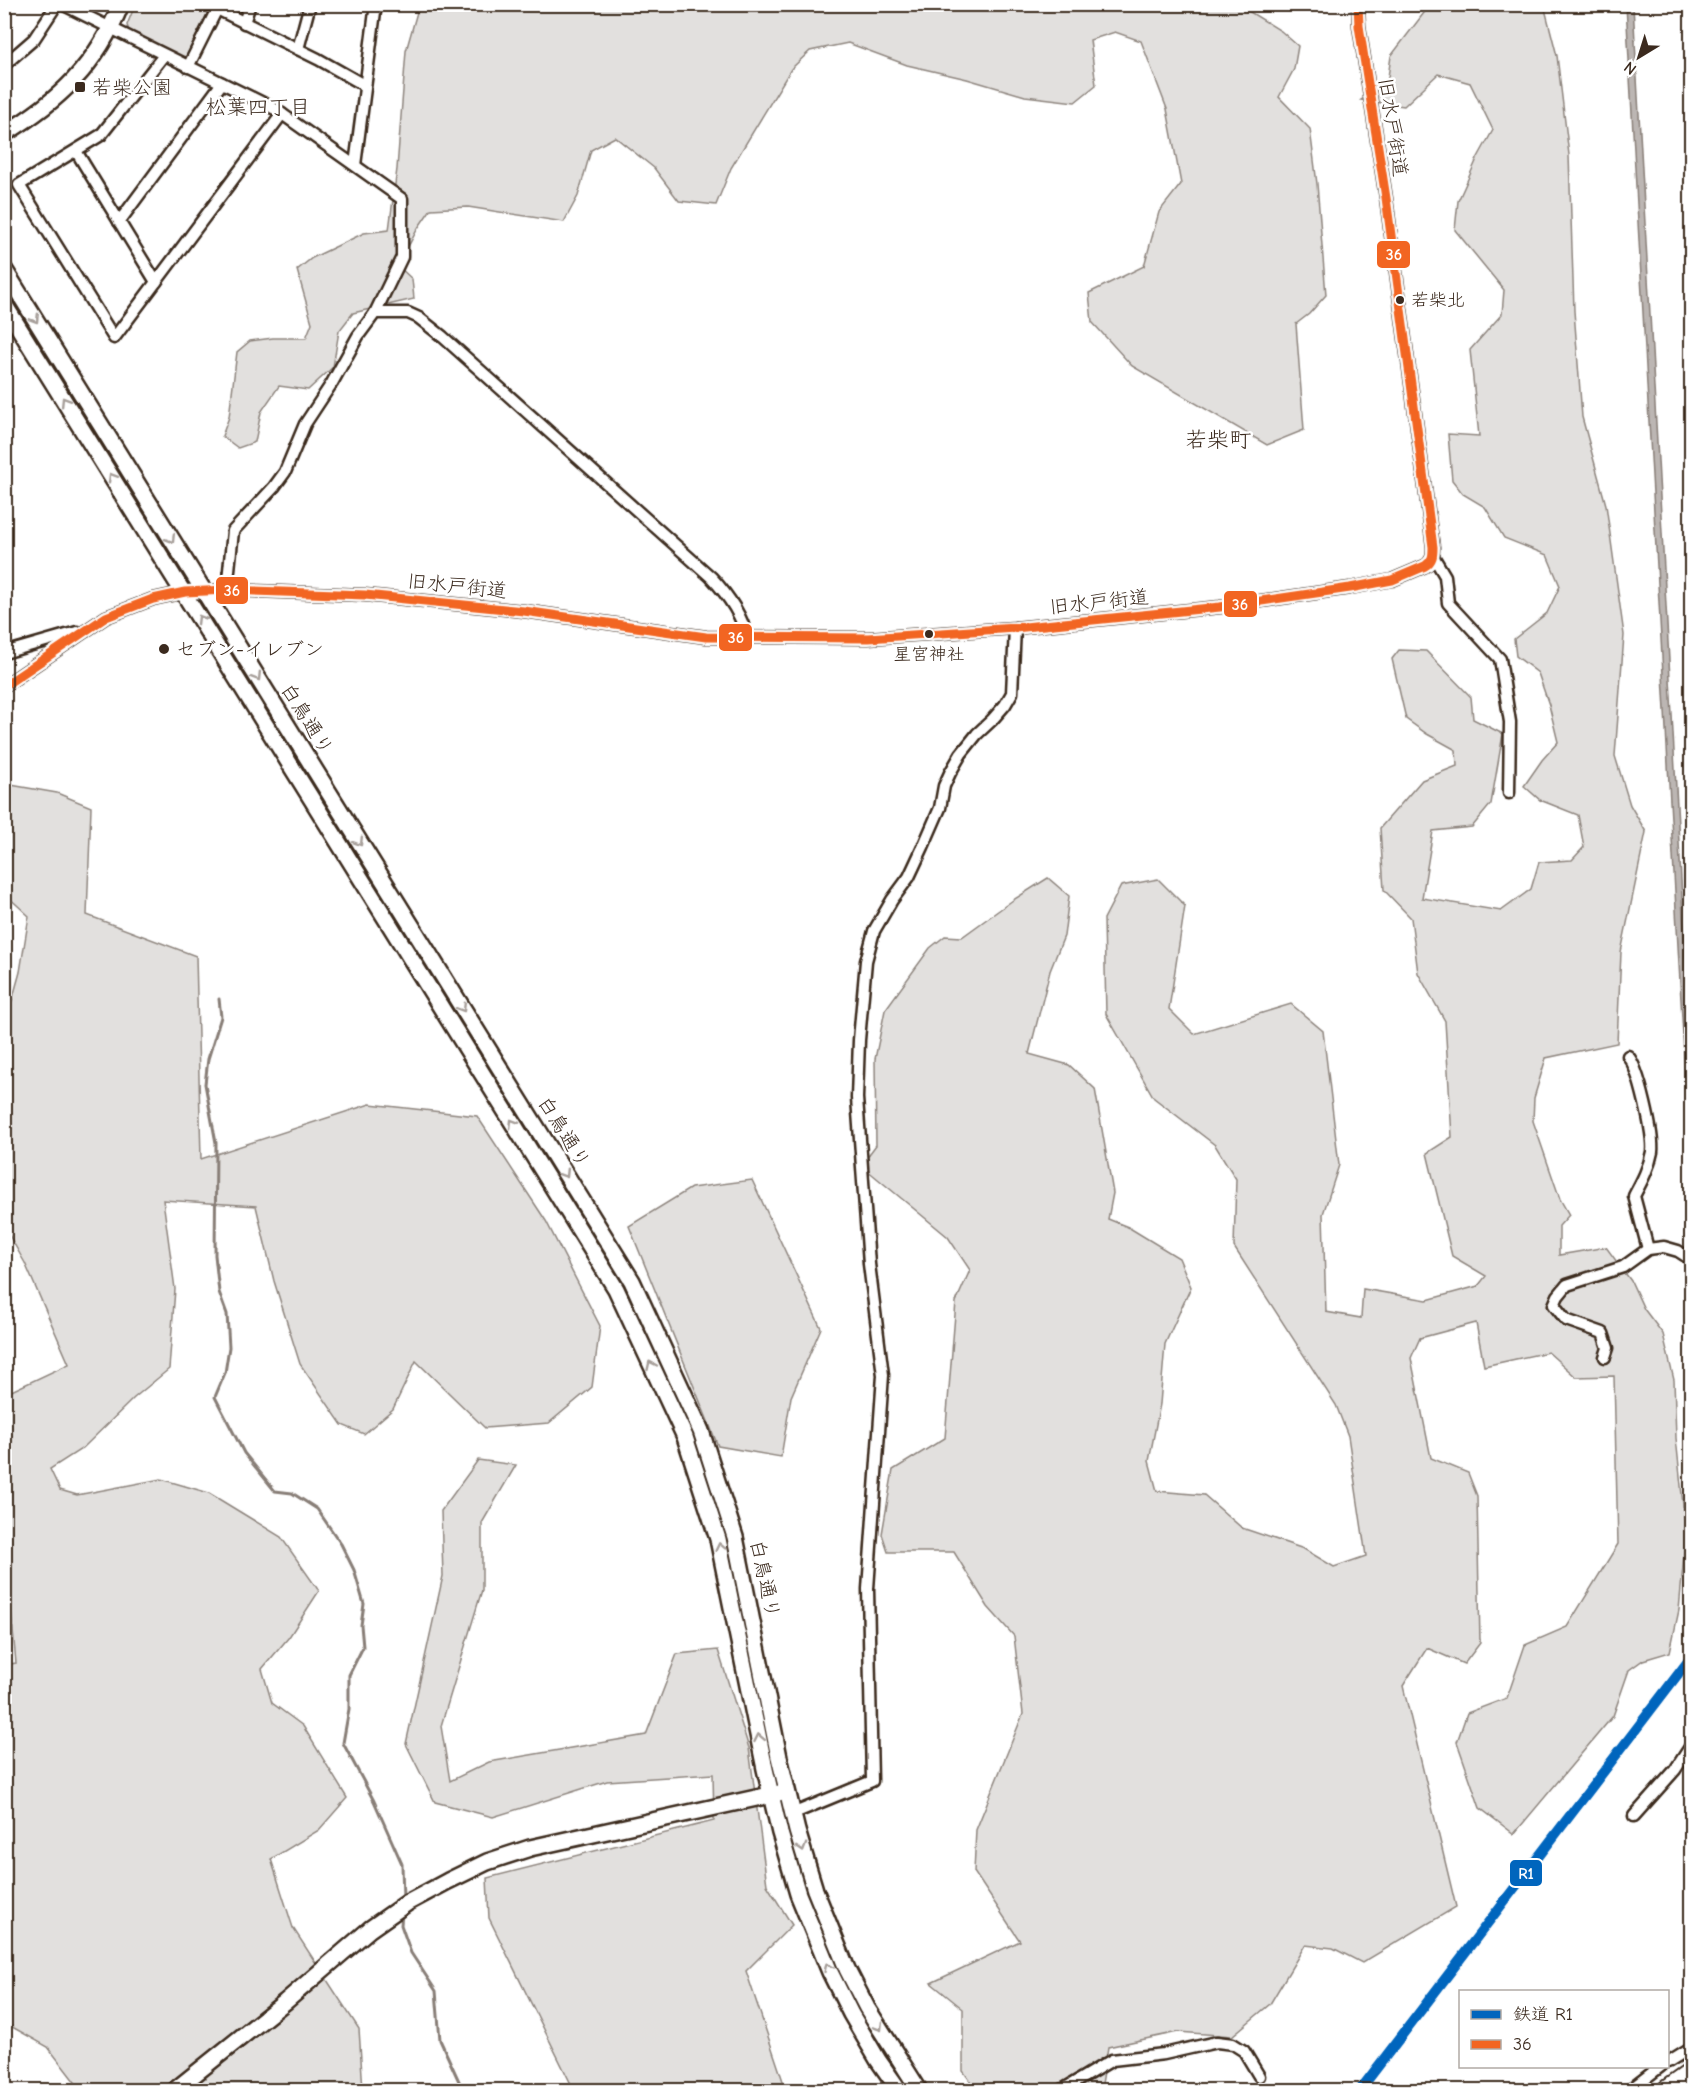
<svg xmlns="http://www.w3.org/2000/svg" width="1696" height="2095" font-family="'Comic Neue','Klee One',sans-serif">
  <rect width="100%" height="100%" fill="#fff"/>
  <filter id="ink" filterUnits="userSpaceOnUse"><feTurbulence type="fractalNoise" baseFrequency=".0167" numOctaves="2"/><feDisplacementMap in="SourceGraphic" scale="12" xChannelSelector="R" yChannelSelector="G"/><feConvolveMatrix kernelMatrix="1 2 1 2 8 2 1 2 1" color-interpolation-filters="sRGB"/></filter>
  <g filter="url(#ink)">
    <g fill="#e2e0de" stroke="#8e857e" stroke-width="1.5">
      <path d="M1237,4L1281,31L1298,46L1294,69L1279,97L1310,129L1317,184L1326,295L1309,314L1296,324L1304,430L1267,445L1132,366L1092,322L1089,293L1144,266L1159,212L1181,184L1167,109L1141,41L1115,32L1090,40L1096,85L1075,102L1025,96L967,79L907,65L848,43L810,51L791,69L731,168L716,205L679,201L654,168L615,137L591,150L578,196L564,222L468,207L431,209L418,228L398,266L412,279L414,299L353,313L339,331L333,367L308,390L279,386L261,412L255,442L238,448L222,436L229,417L237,352L250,341L273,338H306L312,323L297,270L312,258L364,233L389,230L397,169L406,51L419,5Z"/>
      <path d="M135,5H197L207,9L209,16L189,56L182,57L129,31L127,25Z"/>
      <path d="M1430,5H1544L1557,56L1569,155L1574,311L1582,417L1606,505L1624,635L1615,756L1630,805L1646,832L1621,952L1617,1043L1546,1058L1534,1098L1533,1121L1560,1199L1569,1215L1559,1226V1255L1606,1247L1631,1281L1644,1309L1663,1334L1674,1380L1676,1438L1686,1533L1679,1610L1670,1652L1643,1660L1629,1670L1613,1716L1514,1834L1480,1808L1457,1742L1467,1713L1507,1698L1525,1645L1567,1627L1618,1544L1614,1376L1576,1377L1548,1352L1484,1366L1476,1323L1420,1338L1411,1358L1431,1458L1468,1473L1477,1496L1480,1643L1464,1664L1427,1648L1403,1686L1456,1907L1362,1963L1333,1948L1305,1945L1270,2004L1232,2036L1178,2032L1108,2047L1101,2090H977L963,2071V2009L931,1983L1020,1941L974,1872L976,1830L1023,1714L1014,1636L988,1607L954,1552H888L882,1534L893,1470L945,1438L956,1302L970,1270L948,1237L861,1165L876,1145L875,1059L885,1010L930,948L945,936L962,937L1013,900L1048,878L1069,896L1064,936L1050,971L1029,1054L1069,1065L1095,1089L1113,1193L1108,1219L1128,1227L1179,1258L1191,1287L1165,1344L1160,1404L1149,1461L1157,1491L1204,1495L1242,1528L1304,1549L1334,1567L1366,1556L1348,1436L1336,1405L1234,1247L1236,1179L1215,1145L1154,1098L1106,1014L1104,919L1121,886L1158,879L1185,906L1169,1009L1194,1034L1291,1004L1323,1031L1339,1165L1323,1214L1326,1312L1361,1318L1363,1289L1427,1300L1478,1286L1486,1276L1452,1256L1427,1153L1452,1137L1445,1021L1418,973L1411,918L1384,890L1380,828L1422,780L1457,766L1456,750L1427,734L1406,719L1392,659L1399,650L1426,651L1471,697L1473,719L1503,734L1491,804L1472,827L1433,831L1422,898L1501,911L1531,889L1539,862L1572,860L1584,847L1578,815L1540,800L1524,786L1542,760L1558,742L1549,705L1538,673L1516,656L1514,639L1547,613L1560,586L1547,555L1504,538L1485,507L1463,494L1452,480L1448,434L1479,436L1470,350L1502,314L1504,290L1455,230L1458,201L1477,159L1493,130L1470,83L1438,74L1404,106L1361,100L1387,84L1391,56Z"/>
      <path d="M5,784L57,793L91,807L87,915L196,956L201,1159L370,1104L477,1116L546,1221L600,1326L592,1387L549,1423L485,1428L416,1361L393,1409L364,1434L342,1425L300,1364L274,1281L256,1206L163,1200L175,1289L169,1369L134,1398L83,1448L50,1469L60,1490L77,1495L161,1479L209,1493L281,1537L319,1591L289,1637L262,1669L272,1703L303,1726L347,1798L319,1830L271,1859L293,1928L359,2029L363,2090H81L48,2047L5,2023L4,1665L16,1663L8,1577H5V1477L9,1475L5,1462V1394L69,1364L25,1263L5,1228V1026L20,972L29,916L5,894Z"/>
      <path d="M752,1180L821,1328L791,1397L781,1457L718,1446L629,1226L691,1188Z"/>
      <path d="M478,1460L516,1465L482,1523V1590L441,1726L450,1781L489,1762L646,1735L677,1654L718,1650L749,1748L767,1885L792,1925L746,1971L786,2090H574L489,1918L487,1878L714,1821L713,1774L607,1781L493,1817L435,1802L406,1744L443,1576L441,1511Z"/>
    </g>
    <path fill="#bcb6b3" stroke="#887e77" stroke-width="1.5" d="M1626,5H1633L1691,1061V1181Z"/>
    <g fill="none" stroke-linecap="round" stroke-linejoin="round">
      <path stroke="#6f625a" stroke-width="1.5" d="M1692,1015L1688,1018L1692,1080"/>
      <g stroke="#887e77" stroke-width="3">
        <path d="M219,999L221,1017L208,1059L205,1084L216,1143L215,1255L219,1292L227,1314L229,1347L225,1373L215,1397L244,1453L275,1491L292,1493L317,1509L341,1544L354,1570L364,1604L361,1625L363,1647L349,1675V1709L343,1743L374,1801L402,1864L403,1901"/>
        <path d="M402,1913L401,1925L411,1953L436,1991L440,2040L463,2090"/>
      </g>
      <g stroke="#3b2a1e" stroke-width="15">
        <g id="street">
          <path d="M62,4L275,109L402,199V257L375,313"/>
          <path d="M207,4L318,59L364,85"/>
          <path d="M244,23L250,4"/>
          <path d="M298,49L310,4"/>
          <path d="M164,55L101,135L19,185L114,338L282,114"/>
          <path d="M4,65L34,39L57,4"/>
          <path d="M188,67L217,9"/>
          <path d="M76,151L156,282"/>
          <path d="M355,165L376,4"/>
          <path d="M119,222L222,83"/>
          <path d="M1433,556L1445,576L1448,603L1500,659L1510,722L1509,793"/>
          <path d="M227,590L233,531L274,487L285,472L305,424L332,383L358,336L375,313H408L419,318L443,337L711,577C727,594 742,615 747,638"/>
          <path d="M4,653L77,632"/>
          <path d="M4,686L106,617L153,599L185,592L227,590L365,595L524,611L706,637L868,638L1015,628L1220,607L1350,588L1392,580L1425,566C1433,561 1433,555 1433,547L1386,198L1359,26L1358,4"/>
          <path d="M1628,1056C1639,1068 1654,1136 1652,1152C1649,1168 1642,1181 1634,1196L1648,1249"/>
          <path d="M1605,1357L1608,1348L1603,1333L1566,1320L1554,1305L1558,1296L1567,1285L1623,1267L1648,1249L1664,1247L1678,1251L1692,1260"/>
          <path d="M792,1814L872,1781L868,1589L883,1375L869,1264L857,1098L859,1040L866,961L874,931L892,900L909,877L923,847L940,808L944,786L950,773L961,754L977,734L992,720L1005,705L1012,693L1015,628"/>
          <path d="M1634,1816L1675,1770L1692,1744"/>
          <path d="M1668,2062L1692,2047"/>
          <path d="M1062,2090L1112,2060L1164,2054L1217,2042L1233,2044L1244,2051L1259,2076"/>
          <path d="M1630,2090L1661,2066"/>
        </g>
      </g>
      <g stroke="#3b2a1e" stroke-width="20">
        <g id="secondary">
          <path d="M4,134C59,101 97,65 121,4"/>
          <path d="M4,269L632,1281L701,1431L735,1537L779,1757L797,1831L815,1890L847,1969L867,2008L919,2090"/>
          <path d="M4,304L616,1289L685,1437L718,1539L765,1769L780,1833L798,1894L830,1972L851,2014L878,2060L899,2090"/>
          <path d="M175,2090L285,2002L370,1929L407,1903L448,1881L487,1862L530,1848L779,1793"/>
        </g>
      </g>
      <g stroke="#3b2a1e" stroke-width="24">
        <path id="highway" d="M1668,2090L1692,2073"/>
      </g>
      <use href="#street" stroke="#fff" stroke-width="10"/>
      <use href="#secondary" stroke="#fff" stroke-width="15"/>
      <use href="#highway" stroke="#fff" stroke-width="20"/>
      <g stroke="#fff" stroke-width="14">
        <path id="bus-1" d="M4,686L106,617L153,599L185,592L227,590L365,595L524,611L706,637L868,638L1015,628L1220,607L1350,588L1392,580L1425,566C1433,561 1433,555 1433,547L1386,198L1359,26L1358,4"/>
      </g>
      <use href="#bus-1" stroke="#f26522" stroke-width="9"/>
      <g stroke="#fff" stroke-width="15">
        <path id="rail-1" d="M1360,2090L1692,1656"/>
      </g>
      <use href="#rail-1" stroke="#0065bd" stroke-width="10"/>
    </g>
    <defs><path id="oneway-chevron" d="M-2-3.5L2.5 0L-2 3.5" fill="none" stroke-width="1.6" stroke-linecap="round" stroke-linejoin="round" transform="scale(1.5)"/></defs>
    <g stroke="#a79f9a">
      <use href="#oneway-chevron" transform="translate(35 319) rotate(58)"/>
      <use href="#oneway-chevron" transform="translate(65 401) rotate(-122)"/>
      <use href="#oneway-chevron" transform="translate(112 477) rotate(-121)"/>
      <use href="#oneway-chevron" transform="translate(171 539) rotate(58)"/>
      <use href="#oneway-chevron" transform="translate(201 619) rotate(-121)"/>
      <use href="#oneway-chevron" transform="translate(257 677) rotate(58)"/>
      <use href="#oneway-chevron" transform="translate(359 842) rotate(58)"/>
      <use href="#oneway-chevron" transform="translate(462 1008) rotate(58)"/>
      <use href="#oneway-chevron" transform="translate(513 1123) rotate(-122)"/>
      <use href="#oneway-chevron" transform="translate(565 1174) rotate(58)"/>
      <use href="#oneway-chevron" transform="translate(651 1365) rotate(-115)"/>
      <use href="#oneway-chevron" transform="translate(720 1547) rotate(-102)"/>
      <use href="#oneway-chevron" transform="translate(759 1738) rotate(-101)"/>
      <use href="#oneway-chevron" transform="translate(802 1848) rotate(73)"/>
      <use href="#oneway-chevron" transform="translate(828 1967) rotate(-115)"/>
      <use href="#oneway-chevron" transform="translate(879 2027) rotate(58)"/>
    </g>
  </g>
  <g fill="#3b2a1e" stroke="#fff" stroke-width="2">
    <rect x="74" y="81" width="12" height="12" rx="3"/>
    <circle cx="1400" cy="300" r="5"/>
    <circle cx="929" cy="634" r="5"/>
    <circle cx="164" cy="649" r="6"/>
  </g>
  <g text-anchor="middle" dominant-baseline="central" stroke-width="5" stroke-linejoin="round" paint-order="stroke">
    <g font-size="18" fill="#3b2a1e" stroke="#fff" text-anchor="start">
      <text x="1411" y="300">若柴北</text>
      <text x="929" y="654" text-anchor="middle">星宮神社</text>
    </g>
    <g font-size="20" fill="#3b2a1e" stroke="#fff" text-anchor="start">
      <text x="92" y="87">若柴公園</text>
      <text x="176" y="649">セブン-イレブン</text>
    </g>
    <g font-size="20" fill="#3b2a1e" stroke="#fff">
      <text transform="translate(1393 127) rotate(81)">旧水戸街道</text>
      <text transform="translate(457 586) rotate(6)">旧水戸街道</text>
      <text transform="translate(1099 602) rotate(-6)">旧水戸街道</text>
      <text transform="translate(307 719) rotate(58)">白鳥通り</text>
      <text transform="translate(564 1132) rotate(58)">白鳥通り</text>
      <text transform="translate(765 1579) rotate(78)">白鳥通り</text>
    </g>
    <g font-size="21" fill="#3b2a1e" stroke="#fff">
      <text x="258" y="107">松葉四丁目</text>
    </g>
    <g font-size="22" fill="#3b2a1e" stroke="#fff">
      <text x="1218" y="440">若柴町</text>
    </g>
  </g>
  <g stroke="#fff" stroke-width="2">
    <rect x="1376" y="240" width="35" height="29" rx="6" fill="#f26522"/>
    <rect x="215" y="576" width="34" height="29" rx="6" fill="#f26522"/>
    <rect x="1223" y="590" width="35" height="28" rx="6" fill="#f26522"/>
    <rect x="718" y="623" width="35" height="29" rx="6" fill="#f26522"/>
    <rect x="1509" y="1859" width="34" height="28" rx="6" fill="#0065bd"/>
  </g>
  <g font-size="16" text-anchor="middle" font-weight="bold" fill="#fff">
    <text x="1394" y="260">36</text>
    <text x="232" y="596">36</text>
    <text x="1240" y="610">36</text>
    <text x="736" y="643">36</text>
    <text x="1526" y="1879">R1</text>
  </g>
  <rect width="1696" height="2095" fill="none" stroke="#fff" stroke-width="24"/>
  <rect x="12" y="12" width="1672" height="2071" fill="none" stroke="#3b2a1e" stroke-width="2" filter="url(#ink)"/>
  <rect x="1459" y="1990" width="210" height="78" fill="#ffffff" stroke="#b1aaa5" stroke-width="1.5"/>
  <rect x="1471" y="2010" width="30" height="9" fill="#0065bd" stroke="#b1aaa5" stroke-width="1.5"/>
  <text x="1513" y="2020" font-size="18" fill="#3b2a1e">鉄道 R1</text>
  <rect x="1471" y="2040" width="30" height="9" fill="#f26522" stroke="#b1aaa5" stroke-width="1.5"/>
  <text x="1513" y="2050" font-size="18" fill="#3b2a1e">36</text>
  <g transform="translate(1639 57) rotate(218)" stroke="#ffffff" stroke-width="4.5" paint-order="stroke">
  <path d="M0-4.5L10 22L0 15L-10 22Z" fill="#3b2a1e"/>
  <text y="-9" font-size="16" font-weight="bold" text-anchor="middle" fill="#3b2a1e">N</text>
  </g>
</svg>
